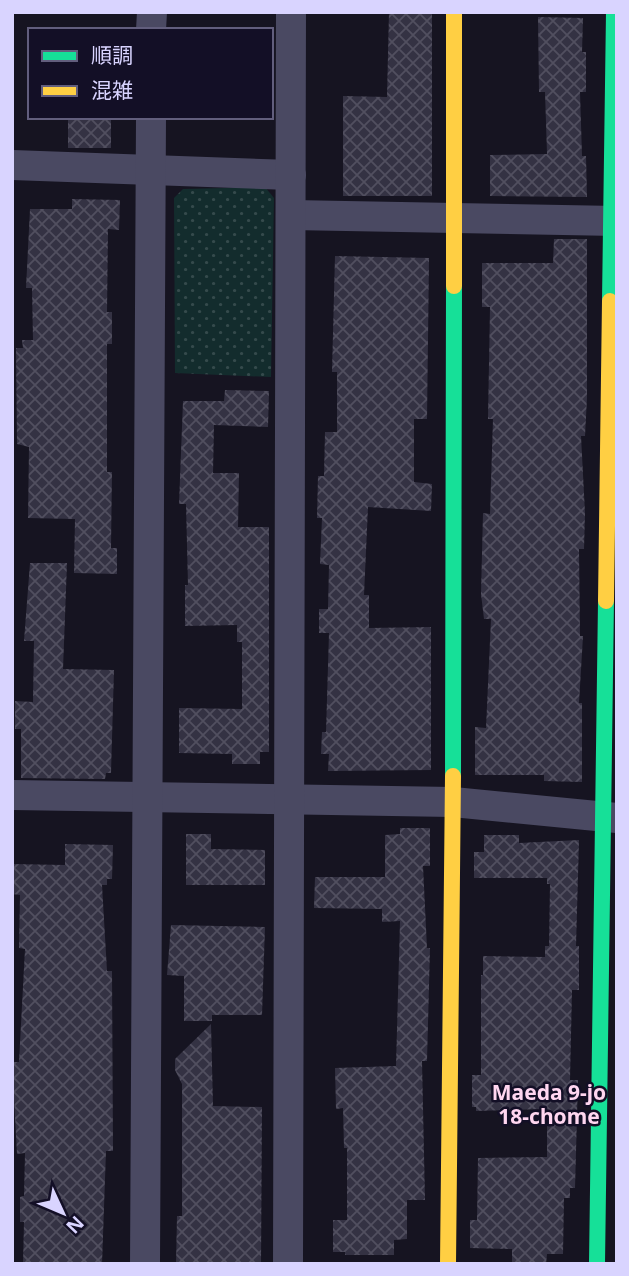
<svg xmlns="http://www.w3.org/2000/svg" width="629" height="1276" font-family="'Noto Sans','Noto Sans JP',sans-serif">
  <defs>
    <pattern id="green-dots" width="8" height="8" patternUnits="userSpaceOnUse" patternTransform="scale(1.75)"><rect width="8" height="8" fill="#132c2d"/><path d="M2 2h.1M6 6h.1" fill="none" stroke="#354a4c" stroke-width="1.8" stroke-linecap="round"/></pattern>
    <pattern id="building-cross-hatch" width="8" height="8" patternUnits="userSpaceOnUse" patternTransform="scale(1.75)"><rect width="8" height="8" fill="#343243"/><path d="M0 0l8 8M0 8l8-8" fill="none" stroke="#514f5f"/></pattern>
  </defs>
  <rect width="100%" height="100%" fill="#161421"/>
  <path fill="url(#green-dots)" d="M265,187L274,198L271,377L175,373L174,198L183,189Z"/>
  <g fill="url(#building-cross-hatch)">
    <path d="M389,12H432V196H343V96L387,97Z"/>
    <path d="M538,17L583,18L582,52H586V92H580L582,156H586L587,197L490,196V155L547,154L545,92H539Z"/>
    <rect x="68" y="117" width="43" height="31"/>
    <path d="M72,199L120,200L119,230L108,229L107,312H112V344H107V472H112L111,548H117V574L74,573L75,519L28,518L29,447L17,444L16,348H23L22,340H33L32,288H26L30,209H72Z"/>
    <path d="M554,239H587V398L585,436H581L585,513L584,549H579L580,636H583L579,703H582V782L544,781V775H475V727L486,728L491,619H484L481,594L483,513L490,514L493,419H488L490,307H482V263H553Z"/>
    <path d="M335,256L429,258L427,419H414V482L432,484L431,511L368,507L364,595H369V628L431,627V770L328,771L329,754H321L322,732H326L329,633H319V609H328L329,565L320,564L322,518H317L318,476H324L325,432H337V372H332Z"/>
    <path d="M225,390L269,391L268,427L214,425L213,473H239L238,527H269V752H260V764H232V754L179,753V708L242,709V642H237V625L185,626V585H188L186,504H179L183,401H224Z"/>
    <path d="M30,563H67L63,669L114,670L111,773H106L105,779L21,778V729H15V701L33,702L34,641H24Z"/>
    <path d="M400,828H430V866H423L427,948H430L427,1061H422L425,1200H407V1239L394,1240V1255H345V1252H333V1220H347V1148H344L343,1108L336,1109L335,1068L396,1066L400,921L382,922V909L314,908L315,877H385V835L400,834Z"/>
    <path d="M186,834H211V849L265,850V885H186Z"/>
    <path d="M484,835H519V843L579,840L576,946H579V990H572L570,1080H578L575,1188H570V1198H564L563,1254H547L546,1264H512V1249L470,1248V1220H477L478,1158L547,1157V1109L476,1111V1107H472V1075H481V975H483V956L545,957V946H549L550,884H547V878H474V852H484Z"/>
    <path d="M65,844L113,845L112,879H107V885H102L107,971H112L113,1151H106L102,1264H23L24,1222H20V1197L24,1196L25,1153L17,1154L12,1062H19L25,949L19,948L20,895L12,894V864L65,865Z"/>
    <path d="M171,925L265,927L262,1015H212V1021H184V976L167,975Z"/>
    <path d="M211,1024L213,1106L262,1107L261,1264H176L177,1216H182V1084L175,1070V1059Z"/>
  </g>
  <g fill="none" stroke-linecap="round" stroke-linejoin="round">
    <g stroke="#4a4962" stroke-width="30">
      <path d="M151,30L152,12"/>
      <path d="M12,165L291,175"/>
      <path d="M291,215L617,221"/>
      <path d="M12,795L453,802L617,818"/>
      <path d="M145,1264L151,117"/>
      <path d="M288,1264L291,12"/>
    </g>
    <g stroke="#16e098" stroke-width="16">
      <path d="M610,301L614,12"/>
      <path d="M453,776L454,286"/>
      <path d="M597,1264L606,601"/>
    </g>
    <g stroke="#ffcf43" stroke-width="16">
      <path d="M454,286V12"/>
      <path d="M606,601L610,301"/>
      <path d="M448,1264L453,776"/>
    </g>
  </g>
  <g text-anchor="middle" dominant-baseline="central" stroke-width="5" stroke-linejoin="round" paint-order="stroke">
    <g font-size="21" font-weight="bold" fill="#ffd6f0" stroke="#130f26">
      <text x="549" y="1092">Maeda 9-jo<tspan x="549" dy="24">18-chome</tspan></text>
    </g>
  </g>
  <rect width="629" height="1276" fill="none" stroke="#d9d4ff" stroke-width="28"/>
  <rect x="28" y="28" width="245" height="91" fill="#130f26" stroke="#625e7d" stroke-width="2"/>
  <rect x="42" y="51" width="35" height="10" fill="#16e098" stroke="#625e7d" stroke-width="2"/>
  <text x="91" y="63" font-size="21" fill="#d9d4ff">順調</text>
  <rect x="42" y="86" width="35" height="10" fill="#ffcf43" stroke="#625e7d" stroke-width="2"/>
  <text x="91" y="98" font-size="21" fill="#d9d4ff">混雑</text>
  <g transform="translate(63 1213) rotate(134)" stroke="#130f26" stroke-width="5" paint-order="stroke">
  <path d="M0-5L12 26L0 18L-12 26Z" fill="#d9d4ff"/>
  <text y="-10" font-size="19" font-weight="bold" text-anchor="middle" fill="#d9d4ff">N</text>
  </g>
</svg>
